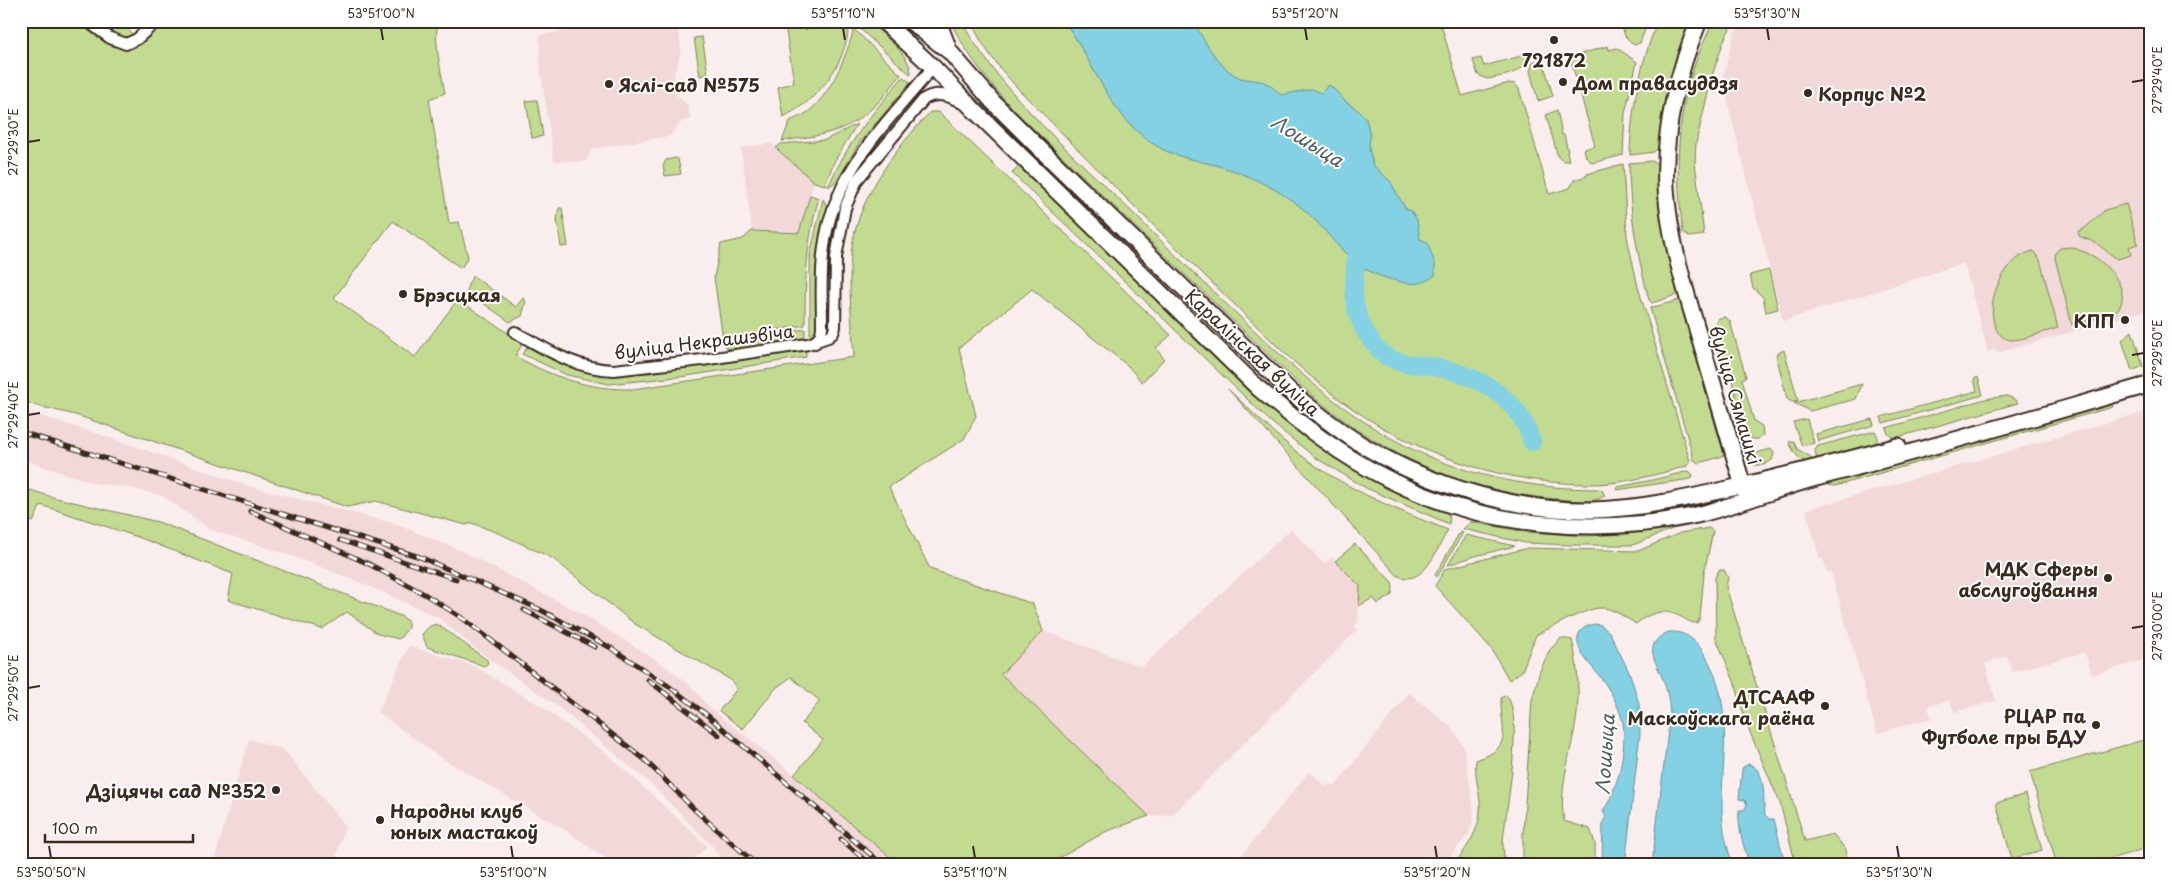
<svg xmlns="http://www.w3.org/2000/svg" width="2172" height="886" font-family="'Playpen Sans',sans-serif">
  <rect width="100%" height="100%" fill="#f9eded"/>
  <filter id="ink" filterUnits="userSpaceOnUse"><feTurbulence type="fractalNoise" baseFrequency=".02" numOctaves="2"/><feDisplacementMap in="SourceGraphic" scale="10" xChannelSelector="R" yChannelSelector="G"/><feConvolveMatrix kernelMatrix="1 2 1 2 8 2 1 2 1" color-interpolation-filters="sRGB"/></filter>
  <g filter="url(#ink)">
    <g fill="#f2d8d8">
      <path d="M599,21H678L681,52L674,74L677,95L688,106L690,120L682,121L669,136L592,149L585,162L554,161L540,66V35L588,27Z"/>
      <path d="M1742,21H2151V309L1997,353L1995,349L1988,352L1964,263L1783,321L1722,80L1735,32Z"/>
      <path d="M771,143L814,180L799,233L752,231L741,148Z"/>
      <path d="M21,410L108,437L248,486L392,523L460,550L582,614L658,661L689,684L709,707L794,775L899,865H727L713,847L652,785L561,709L477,650L439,618L371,587L319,566L269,548L211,530L163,496L126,487L94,483L21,459Z"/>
      <path d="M2151,410V658L2092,675L2085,652L2012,672L2007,656L1985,663L1996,701L1954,712L1950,700L1928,706L1931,718L1877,733L1831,572L1827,573L1823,558L1820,559L1806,510Z"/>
      <path d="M1291,529L1324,564L1332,557L1360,586L1358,622L1354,627L1357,630L1172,815L1149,816L1000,674L1043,631L1142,667Z"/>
      <path d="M409,646L474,666L541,706L611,757L707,846L688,865H614L569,832L441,758L378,712Z"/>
      <path d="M1409,693L1451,727L1464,747L1474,810L1473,821L1469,833L1443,865H1234L1309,772L1327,787L1330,784L1335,786Z"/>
      <path d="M249,739L284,750L345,826L334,865H213Z"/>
    </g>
    <g fill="#c3db91" stroke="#7f8258">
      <path d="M21,21H78L106,41L125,49L137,45L165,21H439C432,37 442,75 445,93L429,99L449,223L459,222L468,257L461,268L393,221L334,298L415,357L455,303L457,302L463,303L523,343L516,355L517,357C554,378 591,390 633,389L854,357C852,323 848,287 851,254C856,199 895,150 930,112H939L1171,335L1156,348L1164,359L1142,382L1128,366L1032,289L959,348L976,416L964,439L889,487L930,569L1033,604L1043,631L1001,674L1149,816L1105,832L1054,861L1051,865H899L794,775L823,740L802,723L820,701L791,677L776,688L743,729L719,711L737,689L731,680L635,624L552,558L503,535L472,523L466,525L376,501L347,507L76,415L21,402Z"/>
      <path d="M96,21C109,21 126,23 133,36C119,42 107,29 96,21Z"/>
      <path d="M815,21H845L849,26C845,65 819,100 783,117L778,87L794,83L785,24L794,22L799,29L802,27L806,30Z"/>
      <path d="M860,21H868C882,35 912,55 911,75L858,27Z"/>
      <path d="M950,21H961C1005,98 1074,155 1136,216C1175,255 1214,293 1254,330C1303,377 1353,421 1414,450C1471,477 1535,489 1598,489L1602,490L1605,496C1593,504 1570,500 1557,499C1458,492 1368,448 1296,381L1020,116C992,87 968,57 950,21Z"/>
      <path d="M971,21H1440L1462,96L1509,83L1515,84L1519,89L1549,194L1570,188L1574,180L1587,176V174L1623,164L1627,237L1638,287L1690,461L1687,466C1655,475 1620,485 1586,484C1492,483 1396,447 1324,387C1293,363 1266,335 1238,308C1199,270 1160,232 1122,194C1099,170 1075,147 1052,123C1022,93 988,61 971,21Z"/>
      <path d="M1641,21H1648L1640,43L1634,45L1625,36L1622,27Z"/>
      <path d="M1658,21H1692L1670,77L1665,99L1660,146L1654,152L1630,155C1631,110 1640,63 1658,21Z"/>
      <path d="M1714,21H1734L1724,40L1712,76L1696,143L1695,162L1704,235L1689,237L1683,232C1673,156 1677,90 1714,21Z"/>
      <path d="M854,29L901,75C890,88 878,105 864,115C841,134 810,137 782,141L790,121C795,118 803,116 808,112C831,94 846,57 854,29Z"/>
      <path d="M702,37L708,74L700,76L694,38Z"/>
      <path d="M1608,46L1609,50L1617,48L1637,62L1625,113L1623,155L1592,163L1586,157L1584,149L1595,146L1570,57Z"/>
      <path d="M1525,55C1529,74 1501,76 1487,79L1478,75L1473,60L1481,58L1484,66Z"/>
      <path d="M1542,58L1553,96L1538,101L1530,71L1533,62Z"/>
      <path d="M903,77L910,82L908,85L859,143L837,181L828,187C846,145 873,112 903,77Z"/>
      <path d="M537,100L543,136L532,138L526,101Z"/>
      <path d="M1557,110L1562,135H1564L1568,151L1567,152L1569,161H1563L1558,157L1546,115Z"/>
      <path d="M857,124L834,162L825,185L814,182L776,148L781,144L825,140Z"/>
      <path d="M676,158L678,159L681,174L665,176L663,166L666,160Z"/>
      <path d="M1652,161L1658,164L1666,243L1679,294L1652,303L1649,300C1637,254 1629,210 1629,163Z"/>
      <path d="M1018,166L1290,426L1334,458L1365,476L1410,498L1445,512L1450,517L1449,524L1366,488L1316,458L1271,422L1012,173Z"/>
      <path d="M810,195L819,198C806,242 805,280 805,325L723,339L714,277L721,244L743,239L752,231L799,233Z"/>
      <path d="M823,199L828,207L817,325L815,334L810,337V255Z"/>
      <path d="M2126,204L2138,244L2129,247L2131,255L2117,259L2096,243L2079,236L2078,231L2084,229L2105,210Z"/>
      <path d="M559,208H562L568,246L561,247L557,219Z"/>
      <path d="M2071,247C2079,250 2089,253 2096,258C2113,269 2135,298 2113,314L2072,325L2055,258L2056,252L2060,248Z"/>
      <path d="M2033,251L2040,260L2058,328C2046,331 2024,340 2012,340C1992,339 1990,311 1994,296C1996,287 2002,276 2008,268C2015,259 2023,254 2033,251Z"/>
      <path d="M1769,270L1778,309L1766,312L1763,297L1753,288L1750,275Z"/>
      <path d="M473,276L516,307L523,298L526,301L522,316L510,322L467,292L468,284Z"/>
      <path d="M1680,300L1724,455L1720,457L1699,463L1694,460L1650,308Z"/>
      <path d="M1725,317L1730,321L1746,377L1742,379L1754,421L1762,426L1763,435L1758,439H1752L1744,433L1732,380L1714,330V325L1719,318Z"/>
      <path d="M805,329V337L799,340L734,350L726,348L723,342Z"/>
      <path d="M2132,331L2143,366L2132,371L2122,340Z"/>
      <path d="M527,347L562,365L605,374L650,373L806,348V357L687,376L609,384L567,375L522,354Z"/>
      <path d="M1784,350L1798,400L1792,402L1787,399L1776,354Z"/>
      <path d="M1978,377L1983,395L1883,423L1881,417L1977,391L1974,379Z"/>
      <path d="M1862,384L1856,399L1810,411L1794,403Z"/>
      <path d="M1228,389C1252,412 1276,436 1302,456C1346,489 1396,510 1448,530C1437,548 1425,587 1398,576Z"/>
      <path d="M2007,396L2016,400L2018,403L1898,437H1892L1888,434L1886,428L1985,399Z"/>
      <path d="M2111,403L2113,407L1835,486L1828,485L1827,481Z"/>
      <path d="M1807,419L1814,443L1802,446L1793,422Z"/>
      <path d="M1872,419L1874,425L1818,441L1816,434Z"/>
      <path d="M1875,431L1878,437L1873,447L1817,460L1815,450L1818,446Z"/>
      <path d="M1794,441L1797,449L1811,457L1812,463C1799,462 1794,453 1789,442Z"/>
      <path d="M1771,449L1774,453L1772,460L1764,465H1754L1746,456Z"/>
      <path d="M1689,471L1693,475L1691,479L1616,490L1617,487L1648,481Z"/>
      <path d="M21,487L52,497L158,522L403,617L408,622V628L399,639L378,634L347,612L322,629L228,600L233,574L138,537L41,505L33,522L21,518Z"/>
      <path d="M1471,522L1527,532L1584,536L1628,534L1702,523L1672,529L1633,545H1571L1525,543L1463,529Z"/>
      <path d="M1709,528L1713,531L1704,573L1700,618L1697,623C1689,623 1686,619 1679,616C1663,608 1649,613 1636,624C1626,618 1612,607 1600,608C1587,608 1550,628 1536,635L1522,671L1509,680L1491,648L1435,586L1445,569L1528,548L1638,551L1680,533Z"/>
      <path d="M1460,532L1463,533L1437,577L1435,575Z"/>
      <path d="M1466,535L1515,546L1475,556L1448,565Z"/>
      <path d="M1355,544L1392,582L1393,588L1392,595L1378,604L1373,598L1359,606L1360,586L1335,561Z"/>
      <path d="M1719,570H1724L1728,577L1726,587L1805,841L1833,834L1846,850L1848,865H1796L1780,803L1746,723L1736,686L1716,638L1715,577Z"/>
      <path d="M437,624L487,660L488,663L484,666L427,647L422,634L430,626Z"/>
      <path d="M1561,638L1572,640C1578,663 1580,697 1576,721C1571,754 1558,788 1564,821L1590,829L1595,843V865H1523V835L1532,700L1540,671L1549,651Z"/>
      <path d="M1506,695C1525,715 1505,813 1503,842C1503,849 1504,857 1505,865H1453C1468,847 1482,828 1480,802C1479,788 1474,774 1476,760C1516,747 1500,730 1501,698Z"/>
      <path d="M2151,738V847L2089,865H2057L2030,772Z"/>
      <path d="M2026,794L2042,850L2012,859L1996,803Z"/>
    </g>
    <g fill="#84d1e4" stroke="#678e95">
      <path d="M1064,21H1193C1204,40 1216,64 1236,76C1246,81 1257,79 1266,83C1271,85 1277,92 1281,95L1312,89L1321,93L1329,85L1332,87L1345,101L1359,111L1366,119L1370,135L1369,148L1373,165L1390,181L1405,208L1412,212L1417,220L1420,239L1427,242L1435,264V275C1424,285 1411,285 1397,281C1343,269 1335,233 1297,204C1274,187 1246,174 1219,166C1188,158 1165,156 1140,134C1105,103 1091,58 1064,21Z"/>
      <path d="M1595,624L1601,625L1610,633L1630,674L1639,704L1640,733L1625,865H1602L1603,822L1606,817L1603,811C1618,790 1627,748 1623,723C1620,709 1613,696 1606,685C1598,672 1582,659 1578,644C1576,631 1584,626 1595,624Z"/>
      <path d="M1669,632C1686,631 1697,641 1705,655C1735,705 1721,758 1722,812C1723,831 1727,848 1733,865H1652L1670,714C1669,703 1668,692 1664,682C1657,662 1640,644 1669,632Z"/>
      <path d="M1749,764C1768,771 1762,799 1765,815L1769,819H1774L1785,865H1758V859L1753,857L1748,859C1742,842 1738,827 1739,810H1744L1747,805L1745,800L1739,799L1742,770L1743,767Z"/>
    </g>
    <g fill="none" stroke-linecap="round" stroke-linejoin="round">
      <g stroke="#84d1e4" stroke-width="18">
        <path d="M1357,239C1356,281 1345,304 1372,342"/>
        <path d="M1379,350C1393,366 1415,363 1434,367C1477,374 1520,398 1532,442"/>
      </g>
      <g stroke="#3b2a1e" stroke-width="14">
        <g id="street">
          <path d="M87,21L110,38L126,44L137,39L157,21"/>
          <path d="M515,332C547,350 576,369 614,370L702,360L808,344L828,337L833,333L835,327L836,257L845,208L857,180L924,99C937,91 951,96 962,103"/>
          <path d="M815,343L821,334L822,327C822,301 820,273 824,247C834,170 887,124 933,67"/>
        </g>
      </g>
      <g stroke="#3b2a1e" stroke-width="19">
        <g id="secondary">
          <path d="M883,21L933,67L975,111L1258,388C1299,423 1341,456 1390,480C1483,527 1591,536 1692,516C1734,507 1774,489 1816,478C1928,449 2039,416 2151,384"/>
          <path d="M910,21L950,52L993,102L1035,144L1290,391C1315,412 1341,433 1369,449C1432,486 1519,512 1592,510C1642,509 1693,497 1741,486C1794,473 1846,461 1898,446"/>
          <path d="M938,21L949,50"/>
          <path d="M1699,21C1677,74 1663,130 1666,188C1669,237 1683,282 1697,329C1713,384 1729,438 1745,493"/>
        </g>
      </g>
      <use href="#street" stroke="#fff" stroke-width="10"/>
      <use href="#secondary" stroke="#fff" stroke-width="15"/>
      <g stroke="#3b2a1e" stroke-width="5">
        <g id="rail">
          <path d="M21,432L420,557L539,609L611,648L667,685L707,715L883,865"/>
          <path d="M250,511L369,564L426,595L465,620L644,759L696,811L757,865"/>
          <path d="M340,540L456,579"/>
          <path d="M524,610L595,647"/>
          <path d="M648,680L719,735"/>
          <path d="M841,839L867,862"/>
        </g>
      </g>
      <use href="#rail" stroke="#fff" stroke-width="3" stroke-dasharray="9" stroke-linecap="butt"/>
    </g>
  </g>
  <path fill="none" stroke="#3b2a1e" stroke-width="2" d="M381,28L383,40M843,28L845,40M1305,28L1307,40M1767,28L1769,40M2132,82L2144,80M28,142L40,140M2132,355L2144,353M28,415L40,413M2132,628L2144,626M28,688L40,686M49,846L51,858M511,846L513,858M973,846L975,858M1435,846L1437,858M1897,846L1899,858"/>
  <g fill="#3b2a1e" stroke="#fff" stroke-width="2">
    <circle cx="1554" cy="40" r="5"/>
    <circle cx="1563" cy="82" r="5"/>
    <circle cx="609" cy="84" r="5"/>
    <circle cx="1808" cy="93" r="5"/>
    <circle cx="403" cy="294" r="5"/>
    <circle cx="2125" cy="320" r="5"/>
    <circle cx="2108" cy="578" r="5"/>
    <circle cx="1825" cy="706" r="5"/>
    <circle cx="2096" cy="725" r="5"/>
    <circle cx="276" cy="790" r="5"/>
    <circle cx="380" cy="820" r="5"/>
  </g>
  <g text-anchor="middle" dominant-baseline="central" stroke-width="4" stroke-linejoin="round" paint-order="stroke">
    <g font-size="18" font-weight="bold" fill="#3b2a1e" stroke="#fff" text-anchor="start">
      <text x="1554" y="59" text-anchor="middle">721872</text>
      <text x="1573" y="82">Дом правасуддзя</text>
      <text x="619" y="84">Яслі-сад №575</text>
      <text x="1818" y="93">Корпус №2</text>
      <text x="413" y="294">Брэсцкая</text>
      <text x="2115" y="320" text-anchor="end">КПП</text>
      <text x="2098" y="568" text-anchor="end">МДК Сферы<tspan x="2098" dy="21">абслугоўвання</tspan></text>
      <text x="1815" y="696" text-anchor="end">ДТСААФ<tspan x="1815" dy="21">Маскоўскага раёна</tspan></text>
      <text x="2086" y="715" text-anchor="end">РЦАР па<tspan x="2086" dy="21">Футболе пры БДУ</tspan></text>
      <text x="266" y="790" text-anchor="end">Дзіцячы сад №352</text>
      <text x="390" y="810">Народны клуб<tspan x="390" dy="21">юных мастакоў</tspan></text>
    </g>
    <g font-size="18" fill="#3b2a1e" stroke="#fff">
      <text transform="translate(704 341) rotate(-7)">вуліца Некрашэвіча</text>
      <text transform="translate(1253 352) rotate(43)">Каралінская вуліца</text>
      <text transform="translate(1736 395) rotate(74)">вуліца Сямашкі</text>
    </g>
    <g font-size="19" font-style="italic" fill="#515c59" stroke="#fff">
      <text transform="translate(1308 140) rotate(32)">Лошыца</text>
      <text transform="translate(1604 754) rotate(-86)">Лошыца</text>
    </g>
  </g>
  <rect width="2172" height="886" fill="none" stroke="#fff" stroke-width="55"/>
  <path d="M45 834v8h148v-8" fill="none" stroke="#3b2a1e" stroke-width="2.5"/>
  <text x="52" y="834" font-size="15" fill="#3b2a1e" stroke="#ffffff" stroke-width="4" paint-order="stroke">100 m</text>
  <rect x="28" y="28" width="2116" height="830" fill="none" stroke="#3b2a1e" stroke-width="2"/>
  <g font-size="12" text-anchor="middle" fill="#3b2a1e">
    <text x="381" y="18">53°51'00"N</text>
    <text x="843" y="18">53°51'10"N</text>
    <text x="1305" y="18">53°51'20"N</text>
    <text x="1767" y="18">53°51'30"N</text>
    <text transform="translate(2158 80) rotate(-90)" y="4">27°29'40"E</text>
    <text transform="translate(14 142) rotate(-90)" y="4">27°29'30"E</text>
    <text transform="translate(2158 353) rotate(-90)" y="4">27°29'50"E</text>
    <text transform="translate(14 415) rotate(-90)" y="4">27°29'40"E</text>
    <text transform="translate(2158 626) rotate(-90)" y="4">27°30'00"E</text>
    <text transform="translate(14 688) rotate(-90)" y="4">27°29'50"E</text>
    <text x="51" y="877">53°50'50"N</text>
    <text x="513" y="877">53°51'00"N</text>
    <text x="975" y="877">53°51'10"N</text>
    <text x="1437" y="877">53°51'20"N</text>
    <text x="1899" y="877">53°51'30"N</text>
  </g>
</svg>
